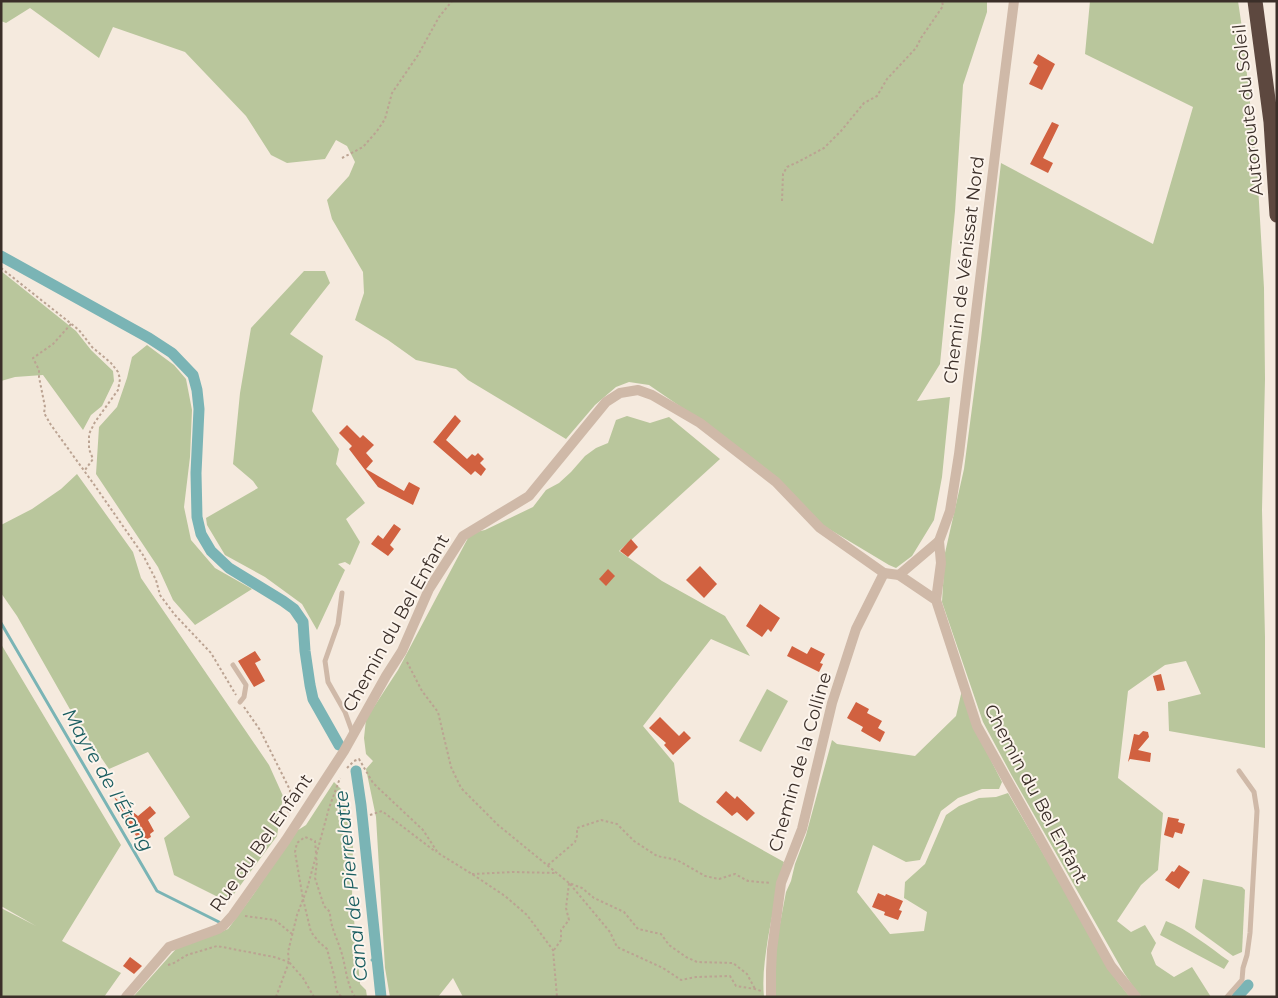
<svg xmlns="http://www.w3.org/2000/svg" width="1278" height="998" font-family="Montserrat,sans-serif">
  <rect width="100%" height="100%" fill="#f5eade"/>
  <g fill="#b9c69c">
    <path d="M1,1H987V12L963,85L955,211L940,364L917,401L950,397L942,477L934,520L912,556L896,568L889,565L814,520L681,407L649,385L629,382L616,387L595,405L566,439L468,380L456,369L416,360L388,340L355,320L364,293L363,272L332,219L327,200L349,176L355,162L347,146L336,140L325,159L287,163L271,155L246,116L185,52L113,27L99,58L30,8L6,23L1,21Z"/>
    <path d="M1090,1H1238L1242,28L1257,168L1264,288L1265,379L1262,510L1265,637V748L1169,731L1168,702L1201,694L1186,661L1165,665L1128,691L1118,778L1163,813L1158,870L1141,885L1117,921L1131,932L1145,925L1156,943L1151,953L1156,965L1174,977L1192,967L1211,997H1142L1136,991L1124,973L1012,776L983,722L942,602L945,553L964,469L981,339L1001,163L1153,244L1193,107L1085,54Z"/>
    <path d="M1,271L76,331L91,350L113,371L114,381L102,406L91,415L83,430L43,375L15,377L1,381Z"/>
    <path d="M304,271H325L330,283L290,334L323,356L312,411L339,449L336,464L365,503L346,519L360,542L350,565L345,562L338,564L345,570L317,630L302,604L265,577L225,555L207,525L206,518L258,488L253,481L233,464L240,393L251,328Z"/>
    <path d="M147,345L174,365L186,379L192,410L190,457L184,507L191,540L215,568L252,589L195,625L173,600L158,567L96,474L99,427L117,407L127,378L132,357Z"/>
    <path d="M627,416L650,423L669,417L720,459L619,551L662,581L725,616L750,656L711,639L643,726L674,763L679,802L704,817L784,862C777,887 773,912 768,938C765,958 762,977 764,997H463L453,978L438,997H390L385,968L376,817L366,769L373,761L366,754L364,738L366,719L398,670L468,538L476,532L485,530L533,507L546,490L559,483L571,472L585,456L596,448L608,443L616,420Z"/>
    <path d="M77,474L133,552L141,578L269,765L283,796L277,836L228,902L174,875L164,838L190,817L148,752L109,769L80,727L17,616L1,593V525L32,509L61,489Z"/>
    <path d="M1,644L121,845L62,941L121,973L104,997H1V908L36,926L1,906Z"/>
    <path d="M767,689L788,701L761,752L739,741Z"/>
    <path d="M962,690L975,729L1002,782L999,789H982L958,798L941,811L920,860L906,862L873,845L857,892L890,934L924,931L927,912L904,898L905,882L925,864L946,815L959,806L979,798L996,797L1008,793L1117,981L1130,997H775L773,975L779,929L786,892L791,881L795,864L806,835L832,740L837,744L915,756L956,716Z"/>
    <path d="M334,782L342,790L353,843L352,898L360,984L366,990L367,997H133L176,949L228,929L253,895L295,832L306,825Z"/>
    <path d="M1203,879L1242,887L1245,890L1242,952L1233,956L1196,929L1195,927Z"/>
    <path d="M1166,921C1189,930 1209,947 1229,961L1224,969L1160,935Z"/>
  </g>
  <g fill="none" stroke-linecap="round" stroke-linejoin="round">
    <g stroke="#7ab4b5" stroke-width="3">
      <path d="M1,623L157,891L219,922"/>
      <path d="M372,960L378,959"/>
    </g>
    <g stroke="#7ab4b5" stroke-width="11">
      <path d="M1,256L149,338L172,353L193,375L197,390L199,409L196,473L197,517L201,534L211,551L229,568L283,601L294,609L303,622L305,651L310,685L313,699L339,745"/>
      <path d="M356,771L361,805L381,997"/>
      <path d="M1237,997L1248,985"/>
    </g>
  </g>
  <g fill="#d16140">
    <path d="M1038,54L1055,64L1042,90L1029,84L1038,66L1033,63Z"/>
    <path d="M1052,122L1059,125L1043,158L1053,163L1048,173L1030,164Z"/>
    <path d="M455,415L461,421L446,440L467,459L472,454L475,456L478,453L484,459L480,463L486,469L481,476L475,471L471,475L433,442Z"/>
    <path d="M347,425L360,438L363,435L374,445L366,453L373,461L366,469L404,491L409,482L420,488L413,505L378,487L349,449L352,446L339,433Z"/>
    <path d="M394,524L401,529L390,545L394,549L388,556L371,544L378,535L383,539Z"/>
    <path d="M631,539L638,547L628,557L620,551Z"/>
    <path d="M700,566L717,584L704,598L686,580Z"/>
    <path d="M608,569L615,576L606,586L599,579Z"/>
    <path d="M760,604L780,618L771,632L768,629L762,637L746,626Z"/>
    <path d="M792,646L807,654L811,647L825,654L820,663L823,664L819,672L787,656Z"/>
    <path d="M255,651L261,660L255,663L265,681L254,687L238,661Z"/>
    <path d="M1161,674L1165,690L1157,691L1153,676Z"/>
    <path d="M856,702L869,709L867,713L882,721L878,728L885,732L880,742L861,731L863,727L847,718Z"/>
    <path d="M660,717L679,736L684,731L691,738L673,755L664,745L666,743L649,728Z"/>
    <path d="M1143,731L1148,732L1149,737L1138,750L1151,753L1150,762L1130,759L1128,762L1134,734L1139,735Z"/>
    <path d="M726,791L735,799L737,796L755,813L747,821L737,812L732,816L716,802Z"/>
    <path d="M114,797L138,816L150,806L156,813L148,820L154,831L150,834L151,837L140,843Z"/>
    <path d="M1168,817L1179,819L1178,822L1185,824L1182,834L1175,832L1173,838L1164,835Z"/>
    <path d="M1179,865L1190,872L1179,889L1165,880L1172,871L1174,872Z"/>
    <path d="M878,893L885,896L886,894L903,901L899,910L902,911L898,920L884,915L885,912L872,907Z"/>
    <path d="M130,957L142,966L134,974L123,966Z"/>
  </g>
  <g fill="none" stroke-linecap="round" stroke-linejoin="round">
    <g stroke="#bba392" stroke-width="2" stroke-dasharray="2.5 2.5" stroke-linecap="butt">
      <path d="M342,158L363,147L377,131L385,119L392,93L418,55L439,17L452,1"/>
      <path d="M782,201L783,174L787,167L798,162L824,148L841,131L864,103L877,96L887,79L916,48L921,38L943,6L942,1"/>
      <path d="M1,268L79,330L92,347L111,363L118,372L120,379L118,390L95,422L89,434V449L93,459L85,470"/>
      <path d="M71,324L53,344L33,358L39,370V377L45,407L44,413L51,425L93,483L143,555L156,580L160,595L175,615L211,653L236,695"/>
      <path d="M407,662L422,691L438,712L451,767L461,788L498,825L569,883L582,888L594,898L624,912L638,929L661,934L669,945L686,957L697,962L733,963L747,974L755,989"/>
      <path d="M244,707L260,730L290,790L288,818"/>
      <path d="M347,768L354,761L359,759L373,783L423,830L438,853L472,874L505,896L527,915L553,950L557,997"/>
      <path d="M370,815L382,811L436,852"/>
      <path d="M316,853L315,841L305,837L297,843L295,852L303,899L311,932L319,942L327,949L335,979L336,988L338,994L342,997"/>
      <path d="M316,858L317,861L315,878L324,906L330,912C330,926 337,938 341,951C346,966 346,983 355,997"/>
      <path d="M548,865L575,842L577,836V828L601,820L617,824L634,841L657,856L677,860L705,876L719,879L735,874L748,881L771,883"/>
      <path d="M472,874L514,872L555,873"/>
      <path d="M570,884L610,932L617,947L663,968L681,980L696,977L730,976L736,986L755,989L761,991"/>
      <path d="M245,916L275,920L292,934"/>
      <path d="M554,950L561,940V930L569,920L566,908L569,883"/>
      <path d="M168,965L174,963L187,955L217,946L274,957L289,962"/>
      <path d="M276,997L289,962"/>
      <path d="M314,997L303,978L289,962L288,952L297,915L307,889L329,808L340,778"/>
    </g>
    <g stroke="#cfb9a8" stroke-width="5">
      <path d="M342,593L338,624L325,661L328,682L345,712L353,734"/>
      <path d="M233,665L246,685L244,697L240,702"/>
      <path d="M1227,997L1242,980L1243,968L1247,955L1250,933L1257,811L1254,792L1239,771"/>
    </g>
    <g stroke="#cfb9a8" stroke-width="10">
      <path d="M899,575L939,541"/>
      <path d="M936,600L941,563L939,541L950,511L959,454L1003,88L1014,1"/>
      <path d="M126,997L169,947L218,929L224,925L233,915L286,840L344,751L386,676L402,651L429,589L463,536L529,496L606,402L620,393L638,390L652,395L700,423L776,482L820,528L884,573L899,575L936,600L977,726L1111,966L1136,997"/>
      <path d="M771,997V971L772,950L781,883L802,829L832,703L856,629L884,573"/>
    </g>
    <path stroke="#5d483f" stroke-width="15" d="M1255,1L1271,122L1277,215"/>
  </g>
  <g text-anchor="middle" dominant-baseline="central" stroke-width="4" stroke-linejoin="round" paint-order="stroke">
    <g font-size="18" fill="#3b2f29" stroke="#fcf4ec">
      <text transform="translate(1248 110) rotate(-96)">Autoroute du Soleil</text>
      <text transform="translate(964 270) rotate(-83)">Chemin de Vénissat Nord</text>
      <text transform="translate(396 623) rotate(-61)">Chemin du Bel Enfant</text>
      <text transform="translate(800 762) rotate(-74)">Chemin de la Colline</text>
      <text transform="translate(1036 794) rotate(62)">Chemin du Bel Enfant</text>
      <text transform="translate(261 843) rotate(-55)">Rue du Bel Enfant</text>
    </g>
    <g font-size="19" font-style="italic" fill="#1a5e61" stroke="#fcf4ec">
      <text transform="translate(108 780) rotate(60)">Mayre de l'Étang</text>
      <text transform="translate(351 886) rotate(-96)">Canal de Pierrelatte</text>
    </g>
  </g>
  <rect width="1278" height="998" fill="none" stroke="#3b2f29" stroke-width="5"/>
</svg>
